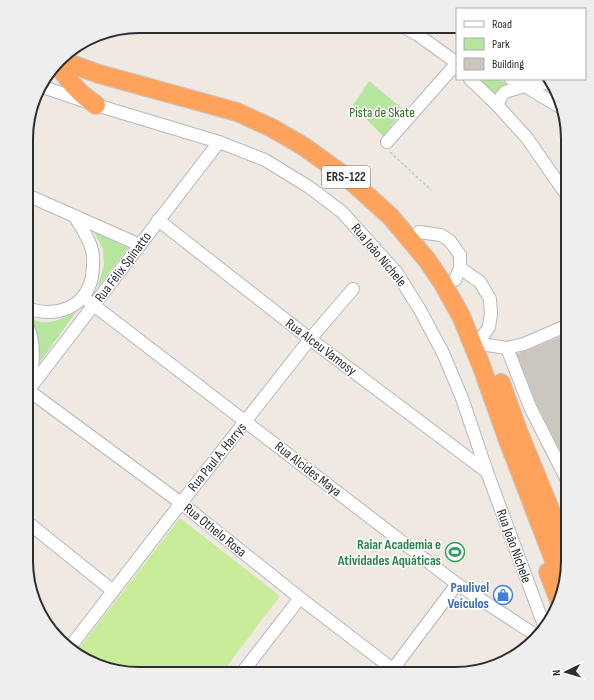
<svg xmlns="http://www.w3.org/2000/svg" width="594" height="700" font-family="'Sofia Sans Condensed',sans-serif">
  <rect width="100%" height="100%" fill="#efe9e1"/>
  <g fill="#b6e59e">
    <path d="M477,79H498L507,84C501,88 499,91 498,97Z"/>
    <path d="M369,81L404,110L383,136L353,105Z"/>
    <path d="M94,232L128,248L97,288L104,266L103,249Z"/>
    <path d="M76,312L37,366L34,326L31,319C34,320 37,321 40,322C53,324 65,317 76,312Z"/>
  </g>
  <path fill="#c9ec9a" d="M180,518L280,596L221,674H131L82,659L76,652Z"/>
  <path fill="#cbc7bf" stroke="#cbc5ba" d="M568,334V465L537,404L517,354L527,351Z"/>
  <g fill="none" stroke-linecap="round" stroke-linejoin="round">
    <g stroke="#b4b7c1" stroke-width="14">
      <g id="minor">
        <path d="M404,27L418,35L457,63"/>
        <path d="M470,79L497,105L527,138L568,197"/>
        <path d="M511,79L525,86L560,107"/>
        <path d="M40,86L96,105L219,142L265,160L309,187L342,212L397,273L420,310L443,353L462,398L487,472L545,628"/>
        <path d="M497,105L501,97L505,92L525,86L553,82"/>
        <path d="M387,142L457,63"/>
        <path d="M27,195L140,245"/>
        <path d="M158,220L310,339L487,472"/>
        <path d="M419,232L441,235L450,241L460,255V268L455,280"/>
        <path d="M460,268L480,282L490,299L491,314L489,327L483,336"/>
        <path d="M83,297L457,584L537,636"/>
        <path d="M27,308C55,318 85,309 92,277C93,269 94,258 92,250C89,238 81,227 75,217"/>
        <path d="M27,325C36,344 33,370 28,390L181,503L300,598L399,674"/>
        <path d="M487,345L507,348L524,344L568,325"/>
        <path d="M507,348L530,407L568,482"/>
        <path d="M30,388L219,142"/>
        <path d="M26,521L113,591"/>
        <path d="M70,647L181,503L310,339L353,289"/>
        <path d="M393,669L457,584"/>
        <path d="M241,674L300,598"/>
      </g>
    </g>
    <g stroke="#c9c9c9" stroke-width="20">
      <g id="highway">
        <path d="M60,60L99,74L237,112L272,128L303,146L349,179L391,217L427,260L442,282L461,316L481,365L507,438L563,584"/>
        <path d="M56,64L74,86L83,95L96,105"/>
        <path d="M501,383L519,433L568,553"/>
        <path d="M548,572L558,598"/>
      </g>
    </g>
    <path stroke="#c9c9c9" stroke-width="1.5" stroke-dasharray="3 2" stroke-linecap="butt" d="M390,152L431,190"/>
    <use href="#minor" stroke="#fff" stroke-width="12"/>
    <use href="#highway" stroke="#ffa35c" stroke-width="18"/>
  </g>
  <defs>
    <g id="stadium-ring" transform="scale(1)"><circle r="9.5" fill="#fff" stroke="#2e9e5b" stroke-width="1.5"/><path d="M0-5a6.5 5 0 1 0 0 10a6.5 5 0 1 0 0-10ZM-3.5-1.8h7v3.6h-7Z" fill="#2e9e5b"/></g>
    <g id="shop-ring" transform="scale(1)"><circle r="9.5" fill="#fff" stroke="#3f7fe0" stroke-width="1.5"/><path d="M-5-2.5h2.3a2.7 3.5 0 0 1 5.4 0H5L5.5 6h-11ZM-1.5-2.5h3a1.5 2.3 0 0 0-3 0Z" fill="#3f7fe0"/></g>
  </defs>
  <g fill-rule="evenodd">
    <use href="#stadium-ring" x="455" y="552"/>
    <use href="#shop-ring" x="503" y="595"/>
  </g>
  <g text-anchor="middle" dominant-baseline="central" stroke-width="3" stroke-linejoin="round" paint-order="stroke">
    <rect fill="#fff" stroke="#6d6d6d" stroke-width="1" x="322" y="166" width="48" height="22" rx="3"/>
    <g font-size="13" font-weight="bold" fill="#2e2e2e">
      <text x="346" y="177">ERS-122</text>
    </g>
    <g font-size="14" fill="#2c6e1b" stroke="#fff">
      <text x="382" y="112">Pista de Skate</text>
    </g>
    <g font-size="14" fill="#2e2e2e" stroke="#fff">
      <text transform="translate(379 255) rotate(50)">Rua João Nichele</text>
      <text transform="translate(123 267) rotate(-53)">Rua Félix Spinatto</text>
      <text transform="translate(321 347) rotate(37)">Rua Alceu Vamosy</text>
      <text transform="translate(217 457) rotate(-51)">Rua Paul A. Harrys</text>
      <text transform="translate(308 469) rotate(38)">Rua Alcides Maya</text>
      <text transform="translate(215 530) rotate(39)">Rua Othelo Rosa</text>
      <text transform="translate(514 546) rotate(70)">Rua João Nichele</text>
    </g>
    <g font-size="14" font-weight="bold" fill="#27864d" stroke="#fff" text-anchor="end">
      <text x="441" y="544">Raiar Academia e<tspan x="441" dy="16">Atividades Aquáticas</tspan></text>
    </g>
    <g font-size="14" font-weight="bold" fill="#366cbe" stroke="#fff" text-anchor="end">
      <text x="489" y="587">Paulivel<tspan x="489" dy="16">Veículos</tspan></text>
    </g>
  </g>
  <path d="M0 0H594V700H0ZM139 33H455A106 106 0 0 1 561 139V561A106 106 0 0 1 455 667H139A106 106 0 0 1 33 561V139A106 106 0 0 1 139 33Z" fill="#eee" fill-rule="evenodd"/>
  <path fill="none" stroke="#2e2e2e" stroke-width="2" d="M139 33H455A106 106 0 0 1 561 139V561A106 106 0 0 1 455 667H139A106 106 0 0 1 33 561V139A106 106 0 0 1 139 33Z"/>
  <rect x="456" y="8" width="130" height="72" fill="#ffffff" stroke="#ababab"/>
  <rect x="464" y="21" width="20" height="6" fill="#ffffff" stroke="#ababab"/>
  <text x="492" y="28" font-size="12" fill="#2e2e2e">Road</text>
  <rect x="464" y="38" width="20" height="12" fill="#b6e59e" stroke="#ababab"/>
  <text x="492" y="48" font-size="12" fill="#2e2e2e">Park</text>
  <rect x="464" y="58" width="20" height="12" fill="#cbc7bf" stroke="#ababab"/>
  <text x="492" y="68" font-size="12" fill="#2e2e2e">Building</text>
  <g transform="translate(566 672) rotate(265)" stroke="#ffffff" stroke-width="3" paint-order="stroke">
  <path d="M0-3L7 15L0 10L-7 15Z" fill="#2e2e2e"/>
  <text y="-6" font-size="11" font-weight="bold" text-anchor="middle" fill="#2e2e2e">N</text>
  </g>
</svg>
